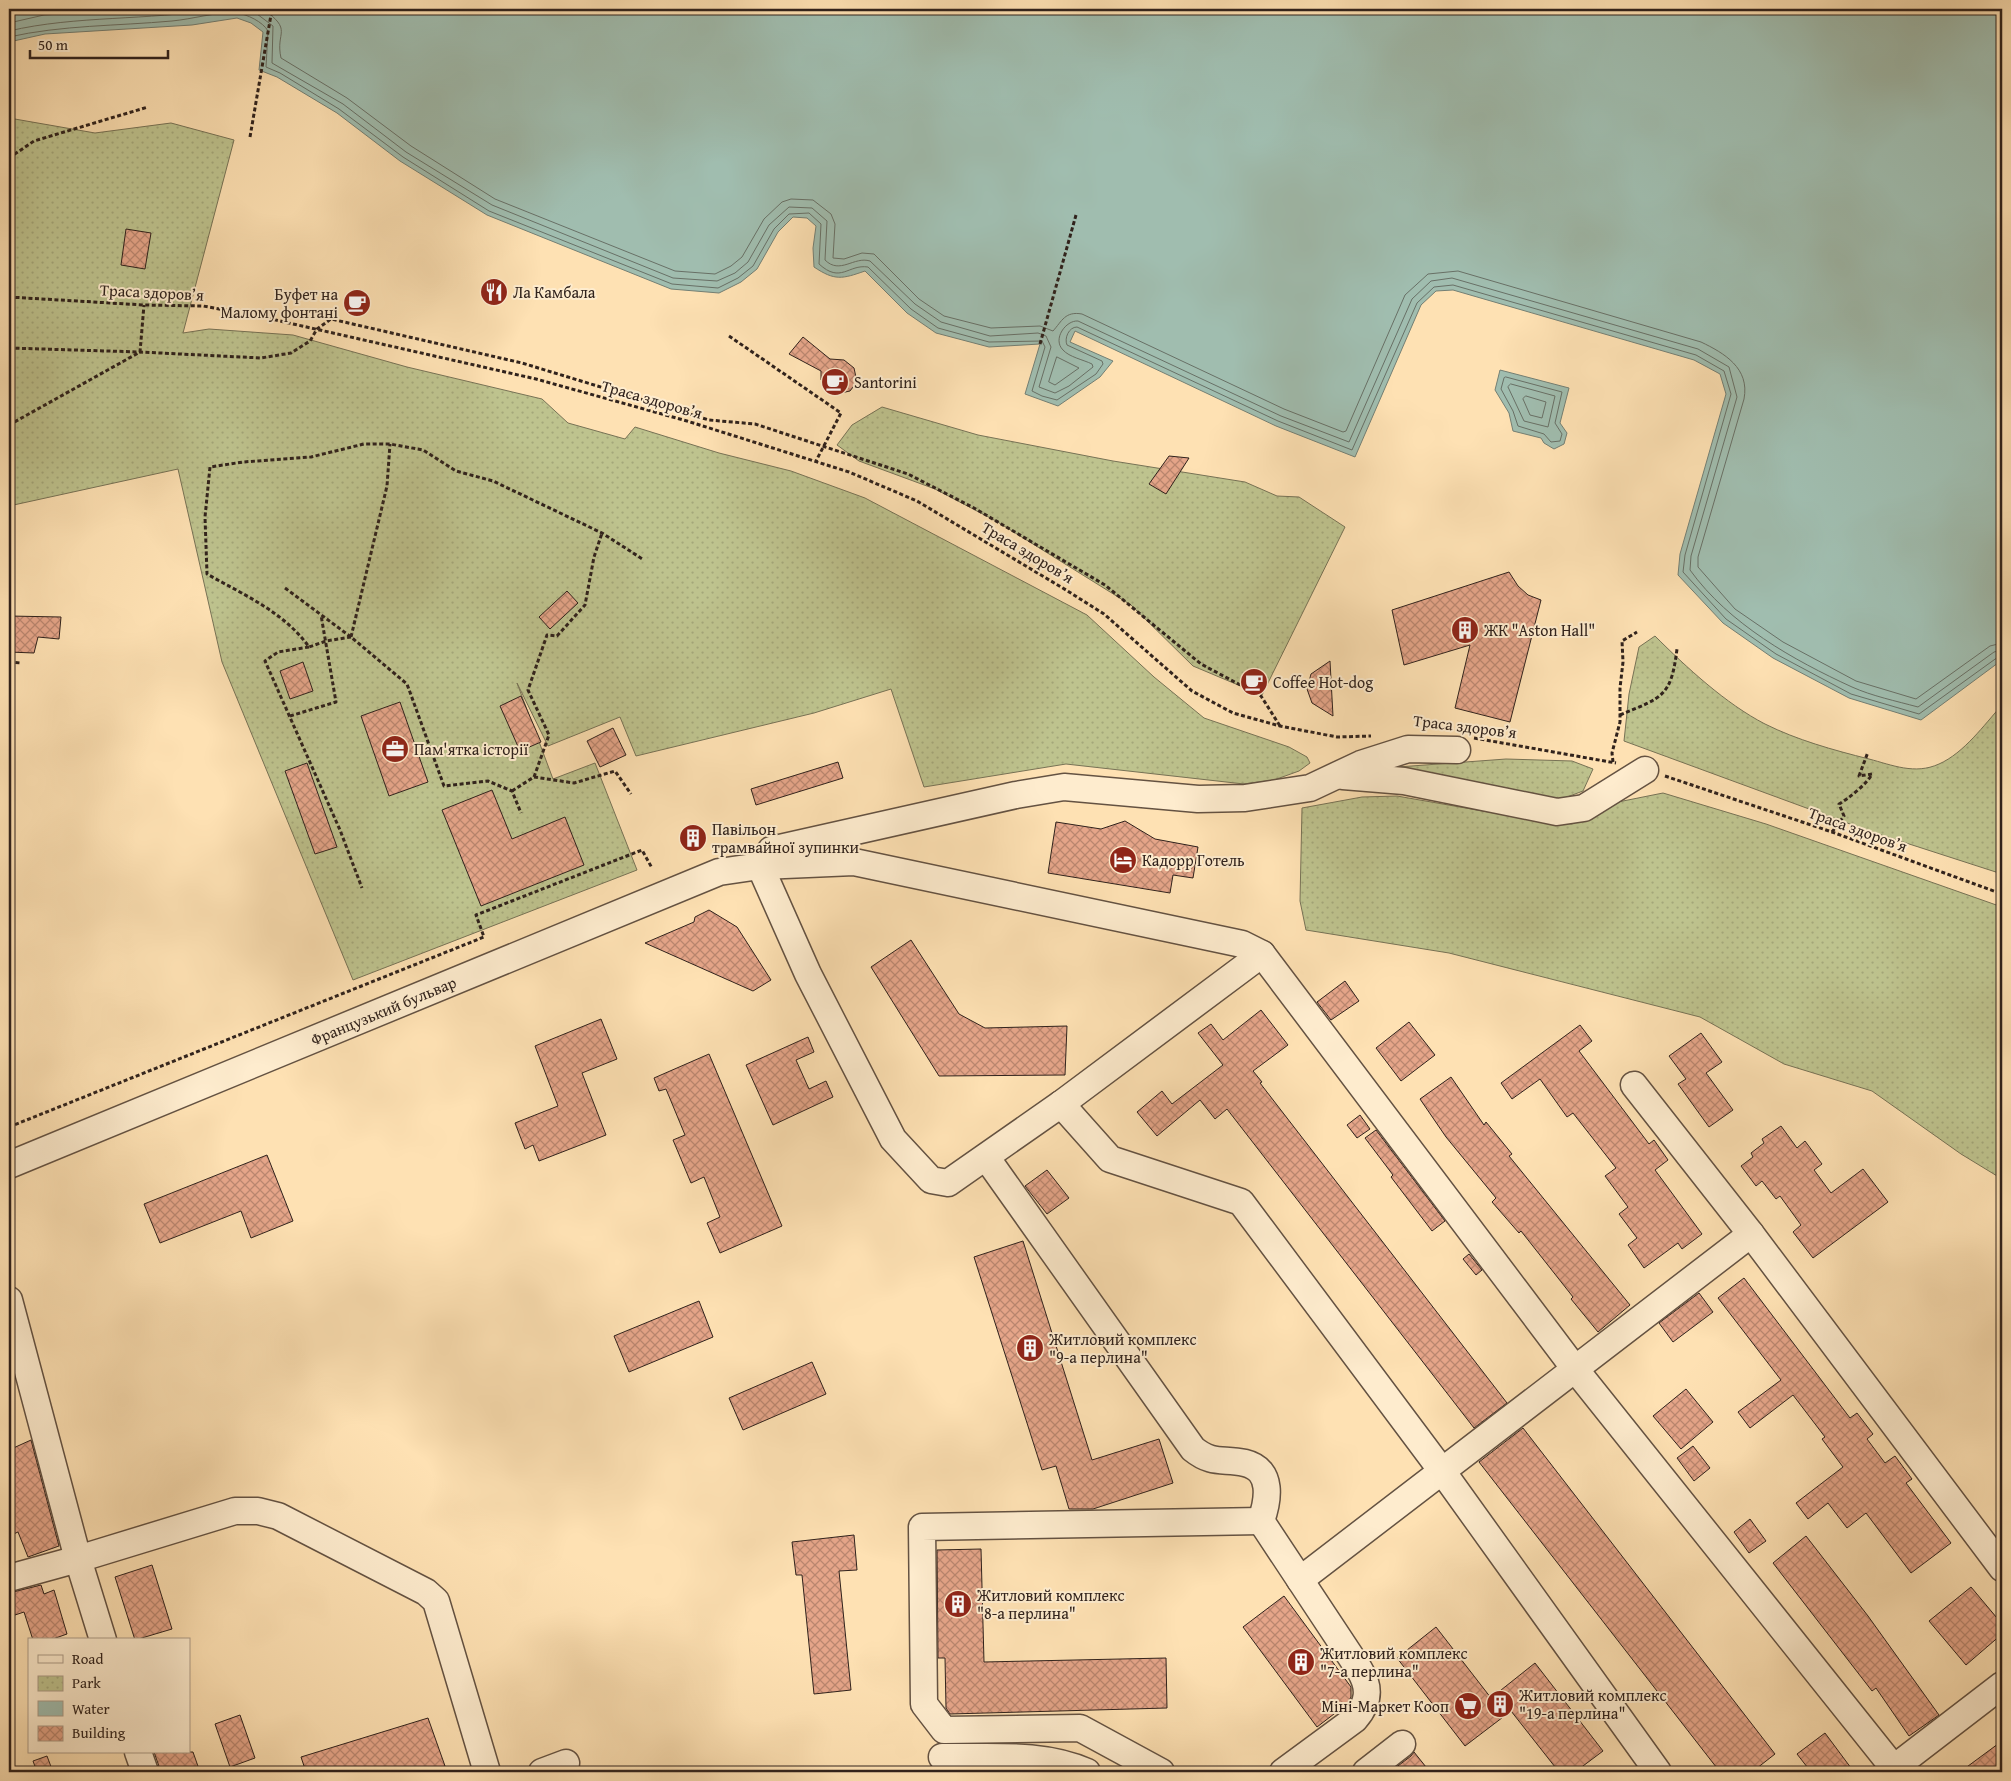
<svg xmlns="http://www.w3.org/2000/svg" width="2011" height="1781" font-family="'Gentium Book Plus',serif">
  <defs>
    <pattern id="park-dots" width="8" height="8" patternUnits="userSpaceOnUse" patternTransform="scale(1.25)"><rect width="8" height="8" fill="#bec38e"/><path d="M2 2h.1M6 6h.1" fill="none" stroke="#a4a77a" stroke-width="1.8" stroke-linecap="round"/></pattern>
    <pattern id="building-cross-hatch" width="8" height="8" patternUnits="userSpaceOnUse" patternTransform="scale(1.25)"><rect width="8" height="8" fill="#e5a589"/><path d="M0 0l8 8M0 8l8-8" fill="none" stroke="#ba866f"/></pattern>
  </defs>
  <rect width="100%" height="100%" fill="#fee1b3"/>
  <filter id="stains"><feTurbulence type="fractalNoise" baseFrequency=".004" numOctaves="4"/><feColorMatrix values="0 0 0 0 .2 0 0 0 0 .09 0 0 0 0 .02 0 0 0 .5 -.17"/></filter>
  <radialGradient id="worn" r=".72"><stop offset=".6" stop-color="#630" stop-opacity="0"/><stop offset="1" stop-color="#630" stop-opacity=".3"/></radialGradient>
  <g fill="url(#park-dots)" stroke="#777255">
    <path d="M9,118L95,133L171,123L234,140L183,333L209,329L293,335L407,367L542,399L568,423L625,439L635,427L719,453L791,471L865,498L1087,615L1154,677L1204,718L1289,747L1307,757L1310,763L1299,771L1274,780L1244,784L1066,764L924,787L891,689L814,713L636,756L620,717L548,746L517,683L553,779L595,763L637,870L353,980L222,662L178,469L9,506Z"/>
    <path d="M882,407L978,435L1113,461L1245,482L1277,496L1299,497L1345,527L1262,695L1193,666L1131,605L996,521L935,489L859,461L837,445L852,425Z"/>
    <path d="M1655,636C1686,667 1726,704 1765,724C1797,740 1833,750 1869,759C1892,765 1915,775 1939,764C1964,753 1984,725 2002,705V874L1869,831L1624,741L1629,694L1639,647Z"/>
    <path d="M1506,759L1572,761L1593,769L1583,791L1559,800L1399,771L1398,767Z"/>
    <path d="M1663,793L1766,824L2002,907V1179L1961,1154L1872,1091L1784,1064L1700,1017L1449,953L1306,930L1300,901L1302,808L1362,797L1397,796L1517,817L1572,824L1608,804Z"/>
  </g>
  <g fill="#a0bdaf" stroke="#737f74">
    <path d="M9,9H2002V660L1921,720L1849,698L1773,658L1723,623L1678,575L1680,554L1726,394L1720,374L1694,360L1453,290L1436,291L1421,305L1355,457L1276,426L1075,331L1070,342L1113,361L1100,377L1058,406L1025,394L1040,344L989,347L936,333L907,313L865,271C842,279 835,281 814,267L813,248L816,226L807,218L793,217L778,232L757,269L741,282L719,293L671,289L487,215L400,161L337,113L277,77L259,70L263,32L251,23L237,18L192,25L45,34L9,42Z"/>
    <path d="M1500,370L1569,388L1560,423L1567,433L1564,444L1554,449L1544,443L1541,438L1513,431L1509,413L1495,390Z"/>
  </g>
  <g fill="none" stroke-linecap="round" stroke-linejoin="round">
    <g stroke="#687066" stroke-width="1">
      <path d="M244,9L257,14L273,26L272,63L343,104L406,152L492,205L673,278L717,281L735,273L748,262L769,225L789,207L812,208L827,221L825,260C840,275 854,256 870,261L915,304L941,322L990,336L1038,333L1046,336L1051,347L1039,387L1055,393L1069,386L1093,367L1092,364C1084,360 1069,357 1063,350C1052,339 1066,320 1078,321L1281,416L1349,442L1412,299L1431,281L1452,278L1698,349L1729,367L1737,397L1691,556L1690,570C1729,624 1793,660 1852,687C1872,696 1896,701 1918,707L1994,652L2002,650"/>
      <path d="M263,9C294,31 275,31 281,58L347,98L411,146L495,199L675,271L715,274L731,266L742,257L764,219L782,202L791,199L813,200L831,214L835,224L833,258L844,259L862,253L874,254L919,299L944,316L991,328L1040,326L1053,331C1062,321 1065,311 1082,314L1284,409L1343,432L1346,431L1405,295L1428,274L1458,271L1701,342C1724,353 1750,368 1744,399L1698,557V567L1735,609L1783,642L1856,681L1916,699L1990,646L2002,643"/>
      <path d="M9,23L44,15L154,9"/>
      <path d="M9,31C77,15 147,21 216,9"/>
      <path d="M9,37C62,25 117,26 172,21C193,19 215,12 236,13C247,14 263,22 268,31L266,67L280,73L339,109L403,157L489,211L672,284L718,288L738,278L753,266L774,229L789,214L809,213L821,224L819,264C841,284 848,264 868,267L911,309L938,328L989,342L1042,341L1045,347L1032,391L1042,396L1057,400L1096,374L1103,364L1102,361L1067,345C1064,338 1069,327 1077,327L1278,421L1352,450L1417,303L1434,287L1453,285L1696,355L1724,371L1731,394L1685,555L1683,572L1726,619L1776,654L1851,694L1919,714L1998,657L2002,656"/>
      <path d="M1057,357L1079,368L1055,385L1049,382Z"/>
      <path d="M1506,377L1562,392L1555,423L1562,434L1560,441L1551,442L1544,434L1518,426L1513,411L1501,389L1504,378Z"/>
      <path d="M1511,384L1555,396L1548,427L1524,421L1508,387Z"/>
      <path d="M1526,396L1546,402L1542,418L1530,415L1523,399Z"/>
    </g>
  </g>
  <g fill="url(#building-cross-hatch)" stroke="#30221c">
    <path d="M126,229L151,233L145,269L121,265Z"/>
    <path d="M803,337L830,359L844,360L854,368L857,382L850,391L836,394L821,380V371L789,354Z"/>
    <path d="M1169,456L1189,458L1166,494L1149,484Z"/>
    <path d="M1509,572L1518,586L1528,595L1541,600L1510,722L1455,708L1470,645L1404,665L1392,610Z"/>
    <path d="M567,591L578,603L550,629L539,617Z"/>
    <path d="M9,616L61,617L59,639L38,637L34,653L9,652Z"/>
    <path d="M1330,661L1333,716L1312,703L1307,689L1311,674Z"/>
    <path d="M303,662L313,691L290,699L280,671Z"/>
    <path d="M521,696L541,742L520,751L500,706Z"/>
    <path d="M400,702L428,782L389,796L361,716Z"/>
    <path d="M613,728L626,755L600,767L587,741Z"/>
    <path d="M838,762L843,778L756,805L751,789Z"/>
    <path d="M307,763L337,847L315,854L285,771Z"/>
    <path d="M492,790L512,839L565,817L584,865L481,906L442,810Z"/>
    <path d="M1125,821L1155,839L1198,847L1193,878L1173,875L1170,893L1048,873L1056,822L1101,829Z"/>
    <path d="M709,910L737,927L771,980L753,991L645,943L694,922L695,917Z"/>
    <path d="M911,940L959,1014L985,1028L1067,1026L1065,1075L939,1076L871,967Z"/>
    <path d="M1345,981L1359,1001L1331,1020L1317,1002Z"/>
    <path d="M1261,1010L1288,1045L1253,1071L1262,1082L1260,1083L1507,1403L1474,1428L1227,1109L1215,1119L1200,1100L1157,1136L1137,1112L1162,1091L1172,1104L1223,1065L1198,1033L1211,1024L1223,1040Z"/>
    <path d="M601,1019L617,1059L582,1073L606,1135L539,1161L533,1145L525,1149L515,1123L558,1106L535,1046Z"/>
    <path d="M1409,1022L1435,1055L1401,1081L1376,1048Z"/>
    <path d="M1580,1025L1592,1041L1579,1051L1649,1144L1654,1140L1668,1160L1655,1170L1702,1234L1682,1249L1678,1243L1644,1268L1628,1245L1637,1238L1619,1214L1628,1207L1605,1176L1616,1168L1573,1113L1567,1117L1540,1079L1512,1099L1501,1083Z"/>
    <path d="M1701,1033L1722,1062L1706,1073L1733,1110L1709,1127L1678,1084L1686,1079L1669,1056Z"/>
    <path d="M808,1037L814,1052L796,1060L809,1089L826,1081L833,1097L773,1125L746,1065Z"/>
    <path d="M709,1054L782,1226L720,1253L707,1223L720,1217L704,1177L691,1183L673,1140L685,1135L666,1089L659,1091L654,1078Z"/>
    <path d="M1451,1077L1484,1125L1486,1122L1512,1154L1509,1156L1630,1305L1598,1332L1571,1299L1573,1297L1521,1231L1519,1233L1492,1202L1496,1198L1446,1137L1420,1099Z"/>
    <path d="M1360,1115L1370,1129L1357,1138L1347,1125Z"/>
    <path d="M1781,1126L1797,1148L1805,1141L1822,1164L1814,1170L1831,1193L1863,1169L1888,1202L1813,1258L1793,1232L1801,1225L1780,1196L1776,1199L1762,1181L1756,1186L1741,1166L1753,1157L1751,1153L1764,1143L1762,1139Z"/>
    <path d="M1376,1130L1445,1221L1432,1231L1391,1177L1393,1175L1365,1138Z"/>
    <path d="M267,1155L293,1221L251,1238L241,1211L160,1243L144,1204Z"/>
    <path d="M1047,1170L1069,1198L1047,1214L1025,1186Z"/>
    <path d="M1023,1241L1092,1460L1159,1439L1173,1483L1093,1509H1069L1056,1466L1042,1470L974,1257Z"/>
    <path d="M1469,1254L1482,1270L1476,1275L1463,1259Z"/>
    <path d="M1744,1278L1850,1418L1857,1413L1873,1434L1867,1439L1885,1463L1895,1456L1912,1479L1906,1483L1951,1543L1911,1573L1866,1513L1847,1528L1828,1503L1808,1519L1796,1503L1843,1467L1822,1439L1825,1437L1793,1395L1750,1428L1738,1412L1781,1380L1718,1298Z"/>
    <path d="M1699,1293L1713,1312L1673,1342L1659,1323Z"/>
    <path d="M699,1301L713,1337L629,1372L614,1336Z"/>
    <path d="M812,1362L826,1394L743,1430L729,1398Z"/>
    <path d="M1686,1389L1713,1422L1681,1449L1653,1416Z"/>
    <path d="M1523,1428L1775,1754L1752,1772H1720L1479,1462Z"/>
    <path d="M31,1440L59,1546L28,1557L18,1532L9,1536V1450Z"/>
    <path d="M1693,1446L1710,1468L1694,1481L1677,1458Z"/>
    <path d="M1750,1519L1766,1541L1749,1553L1734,1532Z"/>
    <path d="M854,1535L857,1570L839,1571L851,1690L814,1694L802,1575H796L792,1542Z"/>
    <path d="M1806,1536L1868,1616L1939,1715L1909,1736L1876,1688L1872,1691L1773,1563Z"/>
    <path d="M981,1549L984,1662L1166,1658L1167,1708L950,1714L946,1708L945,1658H938L937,1550Z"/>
    <path d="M152,1565L172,1629L135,1640L115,1577Z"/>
    <path d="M41,1585L44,1594L54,1590L67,1634L50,1640H33L24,1612L9,1617V1593Z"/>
    <path d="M1971,1587L2002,1624V1634L1966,1665L1929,1621Z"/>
    <path d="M1284,1596L1351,1687V1697L1347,1704L1317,1727L1243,1627Z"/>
    <path d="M1436,1627L1491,1698L1535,1663L1603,1751L1575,1772H1559L1511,1711L1465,1746L1397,1658Z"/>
    <path d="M240,1715L255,1758L230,1767L215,1724Z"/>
    <path d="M428,1718L445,1766L427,1772H306L301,1757Z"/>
    <path d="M1825,1733L1854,1772H1811L1797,1754Z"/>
    <path d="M2002,1741V1772H1960Z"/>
    <path d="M154,1752H193L200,1772H161Z"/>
    <path d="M1414,1752L1430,1772H1390L1411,1756Z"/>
    <path d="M47,1756L53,1772H37L33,1761Z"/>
  </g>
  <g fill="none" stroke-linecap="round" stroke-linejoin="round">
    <g stroke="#645242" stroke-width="29">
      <g id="minor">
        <path d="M1343,776L1404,781L1557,812L1584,808L1645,770"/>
        <path d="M760,866L808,974L893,1139L931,1180L948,1183L1061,1104L1262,954"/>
        <path d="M760,866L771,850L1016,795L1064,787L1198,799L1245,798L1310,788L1361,764L1408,749L1457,750"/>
        <path d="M1634,1085L1751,1234L2002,1568"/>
        <path d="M1061,1104L1110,1159L1241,1202L1442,1471L1658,1772"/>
        <path d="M986,1157L1193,1449C1213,1465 1223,1458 1245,1463C1274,1470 1268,1501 1261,1521"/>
        <path id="s1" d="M9,1165L719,872L760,866L854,862L1242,944L1262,954L1575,1369L1897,1772"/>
        <path d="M9,1300L78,1559L103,1640"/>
        <path d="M1261,1521L1359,1669C1371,1688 1369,1703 1355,1719L1283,1772"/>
        <path d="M9,1578L78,1559L235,1511H258L278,1516L426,1592L436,1601L487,1772"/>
        <path d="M1300,1580L1751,1234"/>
        <path d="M138,1752L145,1772"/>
        <path d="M942,1757C990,1758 1042,1752 1087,1772"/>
        <path d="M1894,1768L2002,1685"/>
        <path d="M542,1772L566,1763"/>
        <path d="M1161,1772L1080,1728L944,1730L924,1704L922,1527L1261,1521"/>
        <path d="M1366,1772L1402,1744"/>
      </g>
    </g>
    <g stroke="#30221c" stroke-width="3" stroke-dasharray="4 2.5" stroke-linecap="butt">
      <path d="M250,137L272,9"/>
      <path d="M9,158L34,141L148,107"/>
      <path d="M9,297L144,305L203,306L258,316L536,379L687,421L849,472L917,501L1066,590L1104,614L1192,691L1233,713L1280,726L1337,737L1371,736"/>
      <path d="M729,336L841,413L816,461"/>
      <path d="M1040,344L1076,215"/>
      <path d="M9,348L140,352L261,358L291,353L310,341L317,329L331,319L522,363L709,420L755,424L908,474L974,508L1105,585L1201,664L1261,696L1280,726"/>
      <path d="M9,425L140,352L144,305"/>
      <path d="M285,588L351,637L407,684L444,786L488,781L512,791L521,813"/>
      <path d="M351,637L326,641L309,647C284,612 244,595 207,574L205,517L210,467L243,462L311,457L364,444H390L423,450L456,471L493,481L602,533L644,560"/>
      <path d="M351,637L387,486L390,444"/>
      <path d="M309,647L278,652L265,661L340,830L362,888"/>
      <path d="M9,662L21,663"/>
      <path d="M1620,715C1663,697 1671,697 1677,649"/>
      <path d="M290,716L336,702L321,615"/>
      <path d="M1474,738L1616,763"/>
      <path d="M1613,762L1612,753L1620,722V688L1623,662L1622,641L1637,632"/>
      <path d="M1665,776L1832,832L2002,894"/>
      <path d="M534,777L574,783L615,771L631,794"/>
      <path d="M512,791L534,777L549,735L528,690L547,635L557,636L585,605L594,557L602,533"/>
      <path d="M1832,832L1844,816L1839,804C1848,799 1868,783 1872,774L1859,776L1868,752"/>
      <path d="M9,1127L484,937L476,915L642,850L652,868"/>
    </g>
    <use href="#minor" stroke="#feecce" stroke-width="26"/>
  </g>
  <defs>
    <g id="restaurant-disc" transform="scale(1.4375)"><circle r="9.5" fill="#8f2418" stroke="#feecce"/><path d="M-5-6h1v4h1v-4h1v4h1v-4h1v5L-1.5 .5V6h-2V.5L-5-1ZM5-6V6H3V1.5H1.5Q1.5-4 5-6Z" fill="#fff"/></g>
    <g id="cafe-disc" transform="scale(1.4375)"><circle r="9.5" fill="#8f2418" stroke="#feecce"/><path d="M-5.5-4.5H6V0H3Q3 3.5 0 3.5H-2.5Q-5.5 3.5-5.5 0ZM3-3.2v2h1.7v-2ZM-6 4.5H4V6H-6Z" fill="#fff"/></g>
    <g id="building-disc" transform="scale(1.4375)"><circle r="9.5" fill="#8f2418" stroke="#feecce"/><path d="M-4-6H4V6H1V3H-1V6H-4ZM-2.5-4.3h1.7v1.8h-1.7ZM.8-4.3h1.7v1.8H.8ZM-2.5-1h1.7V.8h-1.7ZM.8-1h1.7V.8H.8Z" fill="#fff"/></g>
    <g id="office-disc" transform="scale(1.4375)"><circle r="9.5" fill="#8f2418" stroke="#feecce"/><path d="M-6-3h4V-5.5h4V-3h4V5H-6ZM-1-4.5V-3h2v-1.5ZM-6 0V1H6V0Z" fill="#fff"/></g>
    <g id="hotel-disc" transform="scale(1.4375)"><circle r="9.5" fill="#8f2418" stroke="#feecce"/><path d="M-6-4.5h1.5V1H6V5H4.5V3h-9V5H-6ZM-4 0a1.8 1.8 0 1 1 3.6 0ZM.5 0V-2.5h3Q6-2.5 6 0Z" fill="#fff"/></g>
    <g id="supermarket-disc" transform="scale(1.4375)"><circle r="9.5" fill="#8f2418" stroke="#feecce"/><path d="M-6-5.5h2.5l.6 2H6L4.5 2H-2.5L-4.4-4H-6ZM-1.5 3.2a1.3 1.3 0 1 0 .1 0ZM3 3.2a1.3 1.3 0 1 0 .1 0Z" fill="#fff"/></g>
  </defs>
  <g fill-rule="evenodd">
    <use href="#restaurant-disc" x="494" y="292"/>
    <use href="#cafe-disc" x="357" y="303"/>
    <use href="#cafe-disc" x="835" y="382"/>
    <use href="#building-disc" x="1465" y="630"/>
    <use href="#cafe-disc" x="1254" y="682"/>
    <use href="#office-disc" x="395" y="749"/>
    <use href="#building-disc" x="693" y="838"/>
    <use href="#hotel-disc" x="1123" y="860"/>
    <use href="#building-disc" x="1030" y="1348"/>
    <use href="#building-disc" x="958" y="1604"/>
    <use href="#building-disc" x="1301" y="1662"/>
    <use href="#building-disc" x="1500" y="1704"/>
    <use href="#supermarket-disc" x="1468" y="1706"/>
  </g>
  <g text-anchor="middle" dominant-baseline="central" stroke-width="4" stroke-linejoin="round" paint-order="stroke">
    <g font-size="16" fill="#30221c" stroke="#feecce">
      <text transform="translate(152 292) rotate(3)">Траса здоров’я</text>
      <text transform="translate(652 399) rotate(16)">Траса здоров’я</text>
      <text transform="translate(1028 552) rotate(31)">Траса здоров’я</text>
      <text transform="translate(1465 726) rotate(7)">Траса здоров’я</text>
      <text transform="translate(1858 829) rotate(20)">Траса здоров’я</text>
      <text stroke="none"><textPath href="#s1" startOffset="405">Французький бульвар</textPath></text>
    </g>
    <g font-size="16" fill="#30221c" stroke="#feecce" text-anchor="start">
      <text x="513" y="292">Ла Камбала</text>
      <text x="338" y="294" text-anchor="end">Буфет на<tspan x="338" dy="18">Малому фонтані</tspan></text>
      <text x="854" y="382">Santorini</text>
      <text x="1484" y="630">ЖК "Aston Hall"</text>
      <text x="1273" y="682">Coffee Hot-dog</text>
      <text x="414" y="749">Пам'ятка історії</text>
      <text x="712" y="829">Павільон<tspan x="712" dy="18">трамвайної зупинки</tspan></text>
      <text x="1142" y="860">Кадорр Готель</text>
      <text x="1049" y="1339">Житловий комплекс<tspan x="1049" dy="18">"9-а перлина"</tspan></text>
      <text x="977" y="1595">Житловий комплекс<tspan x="977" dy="18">"8-а перлина"</tspan></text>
      <text x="1320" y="1653">Житловий комплекс<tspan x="1320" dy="18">"7-а перлина"</tspan></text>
      <text x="1519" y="1695">Житловий комплекс<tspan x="1519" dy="18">"19-а перлина"</tspan></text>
      <text x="1449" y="1706" text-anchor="end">Міні-Маркет Кооп</text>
    </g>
  </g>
  <rect width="2011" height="1781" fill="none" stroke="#fee1b3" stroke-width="30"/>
  <rect x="10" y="10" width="1991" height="1761" fill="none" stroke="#30221c" stroke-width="2.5"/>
  <rect x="15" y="15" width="1981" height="1751" fill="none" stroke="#30221c"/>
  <rect x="28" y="1638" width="162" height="115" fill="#feecce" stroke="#ac9b87"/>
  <rect x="38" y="1655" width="25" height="8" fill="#feecce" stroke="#ac9b87"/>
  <text x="72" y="1664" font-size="15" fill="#30221c">Road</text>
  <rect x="38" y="1676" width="25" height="15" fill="url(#park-dots)" stroke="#ac9b87"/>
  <text x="72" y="1688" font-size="15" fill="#30221c">Park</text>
  <rect x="38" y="1701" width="25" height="15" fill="#a0bdaf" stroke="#ac9b87"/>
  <text x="72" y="1714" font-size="15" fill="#30221c">Water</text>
  <rect x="38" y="1726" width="25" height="15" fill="url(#building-cross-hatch)" stroke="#ac9b87"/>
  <text x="72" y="1738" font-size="15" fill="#30221c">Building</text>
  <path d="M30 50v8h138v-8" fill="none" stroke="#30221c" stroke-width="2.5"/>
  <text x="38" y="50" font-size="15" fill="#30221c" stroke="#feecce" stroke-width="4" paint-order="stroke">50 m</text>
  <rect width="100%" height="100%" filter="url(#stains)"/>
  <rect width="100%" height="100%" fill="url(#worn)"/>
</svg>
